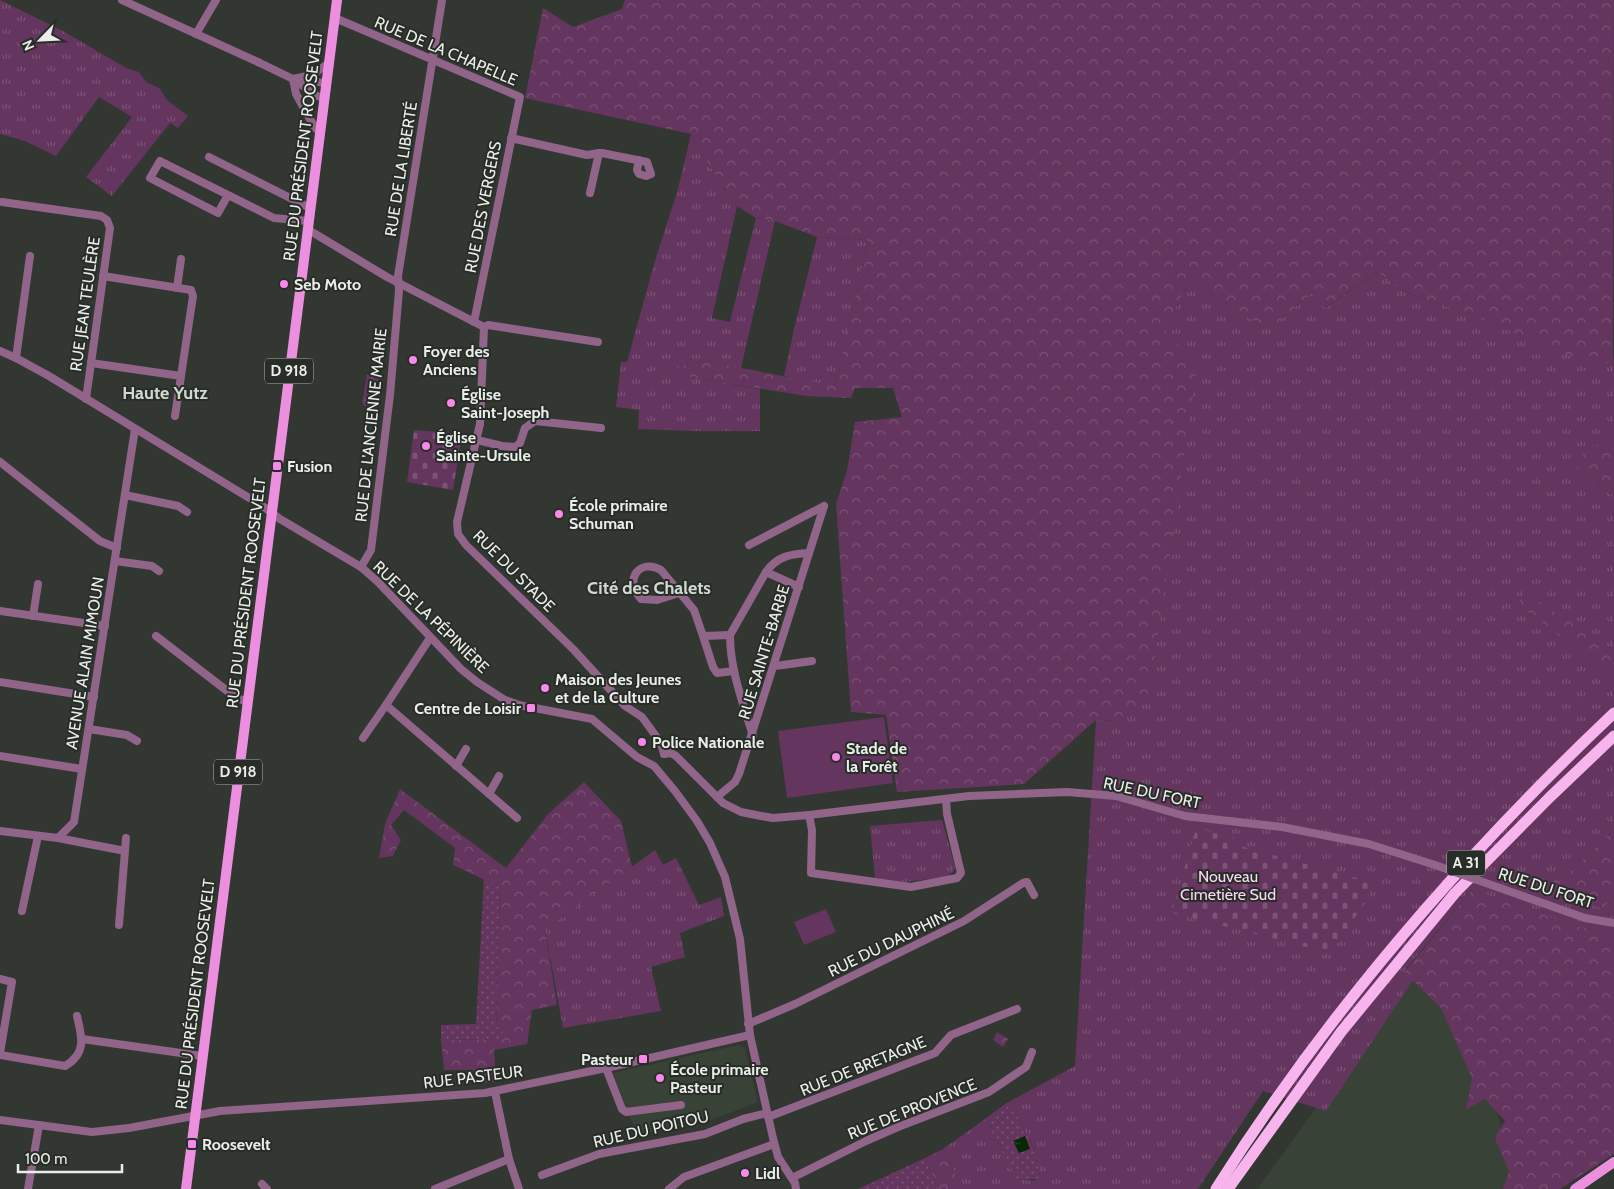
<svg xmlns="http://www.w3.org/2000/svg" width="1614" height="1189" font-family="Cabin,sans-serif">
  <defs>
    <pattern id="grass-tufts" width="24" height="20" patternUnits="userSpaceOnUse" patternTransform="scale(1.25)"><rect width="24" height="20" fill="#64355e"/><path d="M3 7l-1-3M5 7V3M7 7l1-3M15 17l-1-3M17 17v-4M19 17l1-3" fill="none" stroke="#7a5375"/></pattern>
    <pattern id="forest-crowns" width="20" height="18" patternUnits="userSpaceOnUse" patternTransform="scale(1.25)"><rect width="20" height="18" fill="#64355e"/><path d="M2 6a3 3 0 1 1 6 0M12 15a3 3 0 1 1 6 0" fill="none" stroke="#7a5375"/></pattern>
    <pattern id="cemetery-stones" width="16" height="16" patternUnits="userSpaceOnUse" patternTransform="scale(1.25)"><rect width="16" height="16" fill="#64355e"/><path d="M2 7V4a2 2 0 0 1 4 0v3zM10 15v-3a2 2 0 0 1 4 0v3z" fill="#7a5375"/></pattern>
    <pattern id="garden-dots" width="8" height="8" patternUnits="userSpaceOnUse" patternTransform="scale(1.25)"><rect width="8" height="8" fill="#64355e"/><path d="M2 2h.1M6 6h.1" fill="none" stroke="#7a5375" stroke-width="1.8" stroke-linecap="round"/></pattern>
    <pattern id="water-ripples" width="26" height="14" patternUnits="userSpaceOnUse" patternTransform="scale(1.25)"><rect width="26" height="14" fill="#072806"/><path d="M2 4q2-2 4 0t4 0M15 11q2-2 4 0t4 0" fill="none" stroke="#2b482a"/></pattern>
  </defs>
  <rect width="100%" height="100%" fill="#323731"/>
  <g fill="#384237">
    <path d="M1440,954L1524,1189H1257L1424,960Z"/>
    <path d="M739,1045L745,1048L758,1102L706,1122L637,1135L613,1073Z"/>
  </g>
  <g fill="url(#grass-tufts)">
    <path d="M0,0L61,30L128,69L139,72L146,82L159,88L167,100L188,116L178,128L170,123L112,196L86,177L132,117L99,97L56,156L25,141L0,134Z"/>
    <path d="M691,134L728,196L737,206L712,318L730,322L756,218L775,221L741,368L705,361L655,371L760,389V431H693L638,429L639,410L616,407L621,362H627L654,264L678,189Z"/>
    <path d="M817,237L868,240L835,387L784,376L794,329Z"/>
    <path d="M1378,272L1404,292L1472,315L1613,365L1614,351V443L1608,440L1577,472L1614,496V829L1572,870L1531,891L1603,908L1614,896V932L1575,926L1472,890L1404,971L1413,980L1326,1111L1263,1091L1198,1189H963L943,1149L988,1117L998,1143L1021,1179L1033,1181L1040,1178L1036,1152L1016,1114L1005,1104L1075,1066L1096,720L1119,721L1164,329L1190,280L1268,330L1312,293L1325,308Z"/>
    <path d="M942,820L955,867L953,872L946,877L904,882L875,878L870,826Z"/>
    <path d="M655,850L663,865L676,858L699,905L721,897L724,916L680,933L685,957L651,967L661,1011L563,1028L545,929Z"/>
  </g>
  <g fill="url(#forest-crowns)">
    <path d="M625,0H1614L1613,365L1564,354L1472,315L1404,292L1378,272L1324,308L1312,293L1268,330L1190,280L1165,329L1197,367L1149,698L1119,721L1096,720L1024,784L897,792L886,715L851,712L836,504L847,471L855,422L902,417L893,388H855L851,398L806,396L653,371L705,361L835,386L868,240L817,237L775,221L756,218L737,206L728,196L691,134L525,98L543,8L573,27L622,9Z"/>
    <path d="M367,375L378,376L379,377L376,405L374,407L364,406L362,402Z"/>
    <path d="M1608,440L1614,443V496L1577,472L1584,451Z"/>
    <path d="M1525,592L1585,632L1614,657V678L1518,604Z"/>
    <path d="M584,782L621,821L632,867L545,929L557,1005L532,1010L527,1044L494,1050L496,1082L476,1083L473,1070H444L441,1040L502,1039L496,1028L500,887L453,865L455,848L404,810L391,825L401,840L393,856L379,858L385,824L400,789L506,868L548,814Z"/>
    <path d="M1614,829V896L1603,908L1531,891L1572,870Z"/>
    <path d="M1473,889L1575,926L1614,932V1154L1560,1189H1503L1509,1172L1495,1137L1505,1121L1485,1099L1466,1110L1472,1078L1441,1008L1404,972Z"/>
    <path d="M997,1032L1008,1039L1003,1047L993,1040Z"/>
    <path d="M943,1149L963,1189H938L925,1158Z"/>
  </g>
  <g fill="url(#cemetery-stones)">
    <path d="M414,430L462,434L453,490L407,482Z"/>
    <path d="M1196,828L1234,838L1233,844L1375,883L1365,903L1330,953L1172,913Z"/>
  </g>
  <g fill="url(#garden-dots)">
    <path d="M484,879L500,887L496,1027L503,1028L502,1039L441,1040V1025L476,1024Z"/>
    <path d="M1005,1104L1016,1114L1036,1152L1040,1178C1032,1181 1025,1178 1017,1180L998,1143L988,1117Z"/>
    <path d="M925,1158L938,1189H858Z"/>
  </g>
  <g fill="#64355e">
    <path d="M884,717L893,783L787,798L778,731Z"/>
    <path d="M826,909L836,932L804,945L794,922Z"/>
  </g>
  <path fill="url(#water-ripples)" d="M1025,1136L1030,1149L1019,1153L1013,1141Z"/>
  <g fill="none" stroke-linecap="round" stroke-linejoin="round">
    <g stroke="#91648a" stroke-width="8">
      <path d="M122,0L260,63L293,79L317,96L324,98"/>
      <path d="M335,18L520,97L474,322"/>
      <path d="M196,34L216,0"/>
      <path d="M304,78L326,84"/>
      <path d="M293,79L296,94L315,128L320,132"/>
      <path d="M293,79L312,75L329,63"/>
      <path d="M511,138L587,155L599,153L590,193"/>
      <path d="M599,153H602L647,162L651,174L646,176L639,174L637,170L639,160"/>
      <path d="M209,157L310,208"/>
      <path d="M228,195L218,213L150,178L160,161L274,218L308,221"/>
      <path d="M2,202L101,216L107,220L110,228L86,399"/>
      <path d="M307,229L387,277L484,327L480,424L457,522L458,534L466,545L574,650L625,706L642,717L661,743L664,754"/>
      <path d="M103,276L191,290L193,296L175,416"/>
      <path d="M177,288L181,259"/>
      <path d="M484,327L488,325L598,342"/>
      <path d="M0,351L16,358L49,376L264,507L280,519L361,567L377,581L461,669L477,682L505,700L519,705L592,719L637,757L654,766L675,791L697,821L710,843L725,877L740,939L750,1035L773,1138L778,1157L795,1183L796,1189"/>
      <path d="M16,358L30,256"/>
      <path d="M91,363L181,376"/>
      <path d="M477,440L502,446L515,447L520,443L525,428L535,421L601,428"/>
      <path d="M0,462L100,541L117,548"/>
      <path d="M125,495L178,506L187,512"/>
      <path d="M749,545L824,506"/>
      <path d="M115,561L152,566L159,571"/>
      <path d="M361,567L371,550L390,395L399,291L398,276L442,0"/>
      <path d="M766,572C777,556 791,554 809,553"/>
      <path d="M679,593L657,600L641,599C623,579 640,558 661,570L694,610L703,636L730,635C730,670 743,703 753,736"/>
      <path d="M0,611L105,626"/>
      <path d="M33,616L38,584"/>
      <path d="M730,635L766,572L799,587"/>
      <path d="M156,636L235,697L247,702"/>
      <path d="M703,636L713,667L717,673L734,671"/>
      <path d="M430,638L386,705L517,818"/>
      <path d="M775,666L812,661"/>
      <path d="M0,682L94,697"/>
      <path d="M89,729L127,735L137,741"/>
      <path d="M363,738L386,705"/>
      <path d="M664,754L671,753L676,756L723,803L741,812L761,816L773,818L809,815L969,796L1067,792L1116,796L1185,816L1282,827L1369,844L1435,865"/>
      <path d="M0,756L82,769"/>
      <path d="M456,766L466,749"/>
      <path d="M489,794L499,776"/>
      <path d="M717,797L735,782L739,774L824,506"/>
      <path d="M809,815L812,830L811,873L911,887L957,878L961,873L947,814L946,799"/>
      <path d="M0,831L58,838L74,822L135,429"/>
      <path d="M58,838L125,851"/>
      <path d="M1500,888L1585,918L1614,923"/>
      <path d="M22,911L38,836"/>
      <path d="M119,925L126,838"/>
      <path d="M0,979L12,982L0,1053"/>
      <path d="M748,1024L795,1004L964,921L1023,883L1027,882L1034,895"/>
      <path d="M82,1039L202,1056"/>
      <path d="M0,1055L65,1066C87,1053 82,1037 77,1016"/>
      <path d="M606,1068L622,1109L626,1112L681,1105"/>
      <path d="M495,1092L509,1159L519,1189"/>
      <path d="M768,1117L935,1053L951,1035L1017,1009"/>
      <path d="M0,1120L92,1132L129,1128L220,1111L485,1093L606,1068L750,1035"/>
      <path d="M542,1175L599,1154L705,1134L743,1119L767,1113"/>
      <path d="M792,1178L866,1141L898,1127L989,1092L1026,1067L1032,1052"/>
      <path d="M262,1184L267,1189"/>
      <path d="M28,1189L39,1125"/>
      <path d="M435,1189L509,1159"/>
      <path d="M669,1189L684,1177L774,1144"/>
    </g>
    <g stroke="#ec8fdf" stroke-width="10">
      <path d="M186,1189L337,0"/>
      <path d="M1575,1189L1614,1162"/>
    </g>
    <g stroke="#f7b4ed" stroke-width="11">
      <path d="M1216,1189C1326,1014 1464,855 1614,713"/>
      <path d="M1228,1189L1341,1032L1455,893L1550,797L1614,736"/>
    </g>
    <path stroke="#91648a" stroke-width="8" d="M1435,865L1500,888"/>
  </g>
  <g fill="#f888ea" stroke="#282d27" stroke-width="2">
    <circle cx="284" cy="284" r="5"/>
    <circle cx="413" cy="360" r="5"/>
    <circle cx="451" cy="403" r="5"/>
    <circle cx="426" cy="446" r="5"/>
    <rect x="272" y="461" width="10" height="10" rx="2.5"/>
    <circle cx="559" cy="514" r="5"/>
    <circle cx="545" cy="688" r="5"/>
    <rect x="526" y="703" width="10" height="10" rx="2.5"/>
    <circle cx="642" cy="742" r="5"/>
    <circle cx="836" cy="757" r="5"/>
    <rect x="638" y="1054" width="10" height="10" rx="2.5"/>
    <circle cx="660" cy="1078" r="5"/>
    <rect x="187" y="1139" width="10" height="10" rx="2.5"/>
    <circle cx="745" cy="1173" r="5"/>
  </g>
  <g text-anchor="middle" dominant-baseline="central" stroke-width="4" stroke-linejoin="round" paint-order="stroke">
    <g fill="#282d27" stroke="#b0b4b0" stroke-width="1">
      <rect x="265" y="358.5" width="48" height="25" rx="4"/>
      <rect x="214" y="759.5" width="48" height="25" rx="4"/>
      <rect x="1447" y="850.5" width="38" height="25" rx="4"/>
    </g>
    <g font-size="15" font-weight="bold" fill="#eaeeea">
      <text x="289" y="371">D 918</text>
      <text x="238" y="772">D 918</text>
      <text x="1466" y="863">A 31</text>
    </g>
    <g font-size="16" fill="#eaeeea" stroke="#282d27">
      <text transform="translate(446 51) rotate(23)">RUE DE LA CHAPELLE</text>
      <text transform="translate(303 146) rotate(-83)">RUE DU PRÉSIDENT ROOSEVELT</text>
      <text transform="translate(401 169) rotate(-81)">RUE DE LA LIBERTÉ</text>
      <text transform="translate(483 207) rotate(-79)">RUE DES VERGERS</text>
      <text transform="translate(85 304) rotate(-82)">RUE JEAN TEULÈRE</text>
      <text transform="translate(371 425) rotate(-84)">RUE DE L'ANCIENNE MAIRIE</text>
      <text transform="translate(514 571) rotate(45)">RUE DU STADE</text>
      <text transform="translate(246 593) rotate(-83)">RUE DU PRÉSIDENT ROOSEVELT</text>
      <text transform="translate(431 617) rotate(44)">RUE DE LA PÉPINIÈRE</text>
      <text transform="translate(764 652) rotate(-73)">RUE SAINTE-BARBE</text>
      <text transform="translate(85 663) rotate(-81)">AVENUE ALAIN MIMOUN</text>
      <text transform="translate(1152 793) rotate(12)">RUE DU FORT</text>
      <text transform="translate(1546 888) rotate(18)">RUE DU FORT</text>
      <text transform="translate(891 942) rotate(-26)">RUE DU DAUPHINÉ</text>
      <text transform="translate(195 994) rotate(-83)">RUE DU PRÉSIDENT ROOSEVELT</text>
      <text transform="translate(863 1066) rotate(-22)">RUE DE BRETAGNE</text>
      <text transform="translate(473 1077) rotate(-7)">RUE PASTEUR</text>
      <text transform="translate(912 1109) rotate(-22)">RUE DE PROVENCE</text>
      <text transform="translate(651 1129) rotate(-13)">RUE DU POITOU</text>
    </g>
    <g font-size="16" font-weight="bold" fill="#eaeeea" stroke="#282d27" text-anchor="start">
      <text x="294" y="284">Seb Moto</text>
      <text x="423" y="351">Foyer des<tspan x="423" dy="18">Anciens</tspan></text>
      <text x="461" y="394">Église<tspan x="461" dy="18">Saint-Joseph</tspan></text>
      <text x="436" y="437">Église<tspan x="436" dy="18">Sainte-Ursule</tspan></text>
      <text x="287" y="466">Fusion</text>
      <text x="569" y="505">École primaire<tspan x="569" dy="18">Schuman</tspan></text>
      <text x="555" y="679">Maison des Jeunes<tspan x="555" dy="18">et de la Culture</tspan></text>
      <text x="521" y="708" text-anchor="end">Centre de Loisir</text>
      <text x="652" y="742">Police Nationale</text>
      <text x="846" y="748">Stade de<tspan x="846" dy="18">la Forêt</tspan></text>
      <text x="633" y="1059" text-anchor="end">Pasteur</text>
      <text x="670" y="1069">École primaire<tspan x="670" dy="18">Pasteur</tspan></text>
      <text x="202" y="1144">Roosevelt</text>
      <text x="755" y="1173">Lidl</text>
    </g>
    <g font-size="16" fill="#fcd6f5" stroke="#282d27">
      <text x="1228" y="876">Nouveau<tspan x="1228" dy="18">Cimetière Sud</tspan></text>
    </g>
    <g font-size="18" font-weight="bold" fill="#d1d8d1" stroke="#282d27">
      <text x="165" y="393">Haute Yutz</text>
      <text x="649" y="588">Cité des Chalets</text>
    </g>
  </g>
  <g transform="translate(40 40) rotate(246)" stroke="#282d27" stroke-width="4" paint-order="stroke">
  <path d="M0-4L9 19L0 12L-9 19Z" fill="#eaeeea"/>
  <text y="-8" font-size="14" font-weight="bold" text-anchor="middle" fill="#eaeeea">N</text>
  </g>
  <path d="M18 1164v8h104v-8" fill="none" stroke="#eaeeea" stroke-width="2.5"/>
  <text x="25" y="1164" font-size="15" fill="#eaeeea" stroke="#282d27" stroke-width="4" paint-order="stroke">100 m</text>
</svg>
